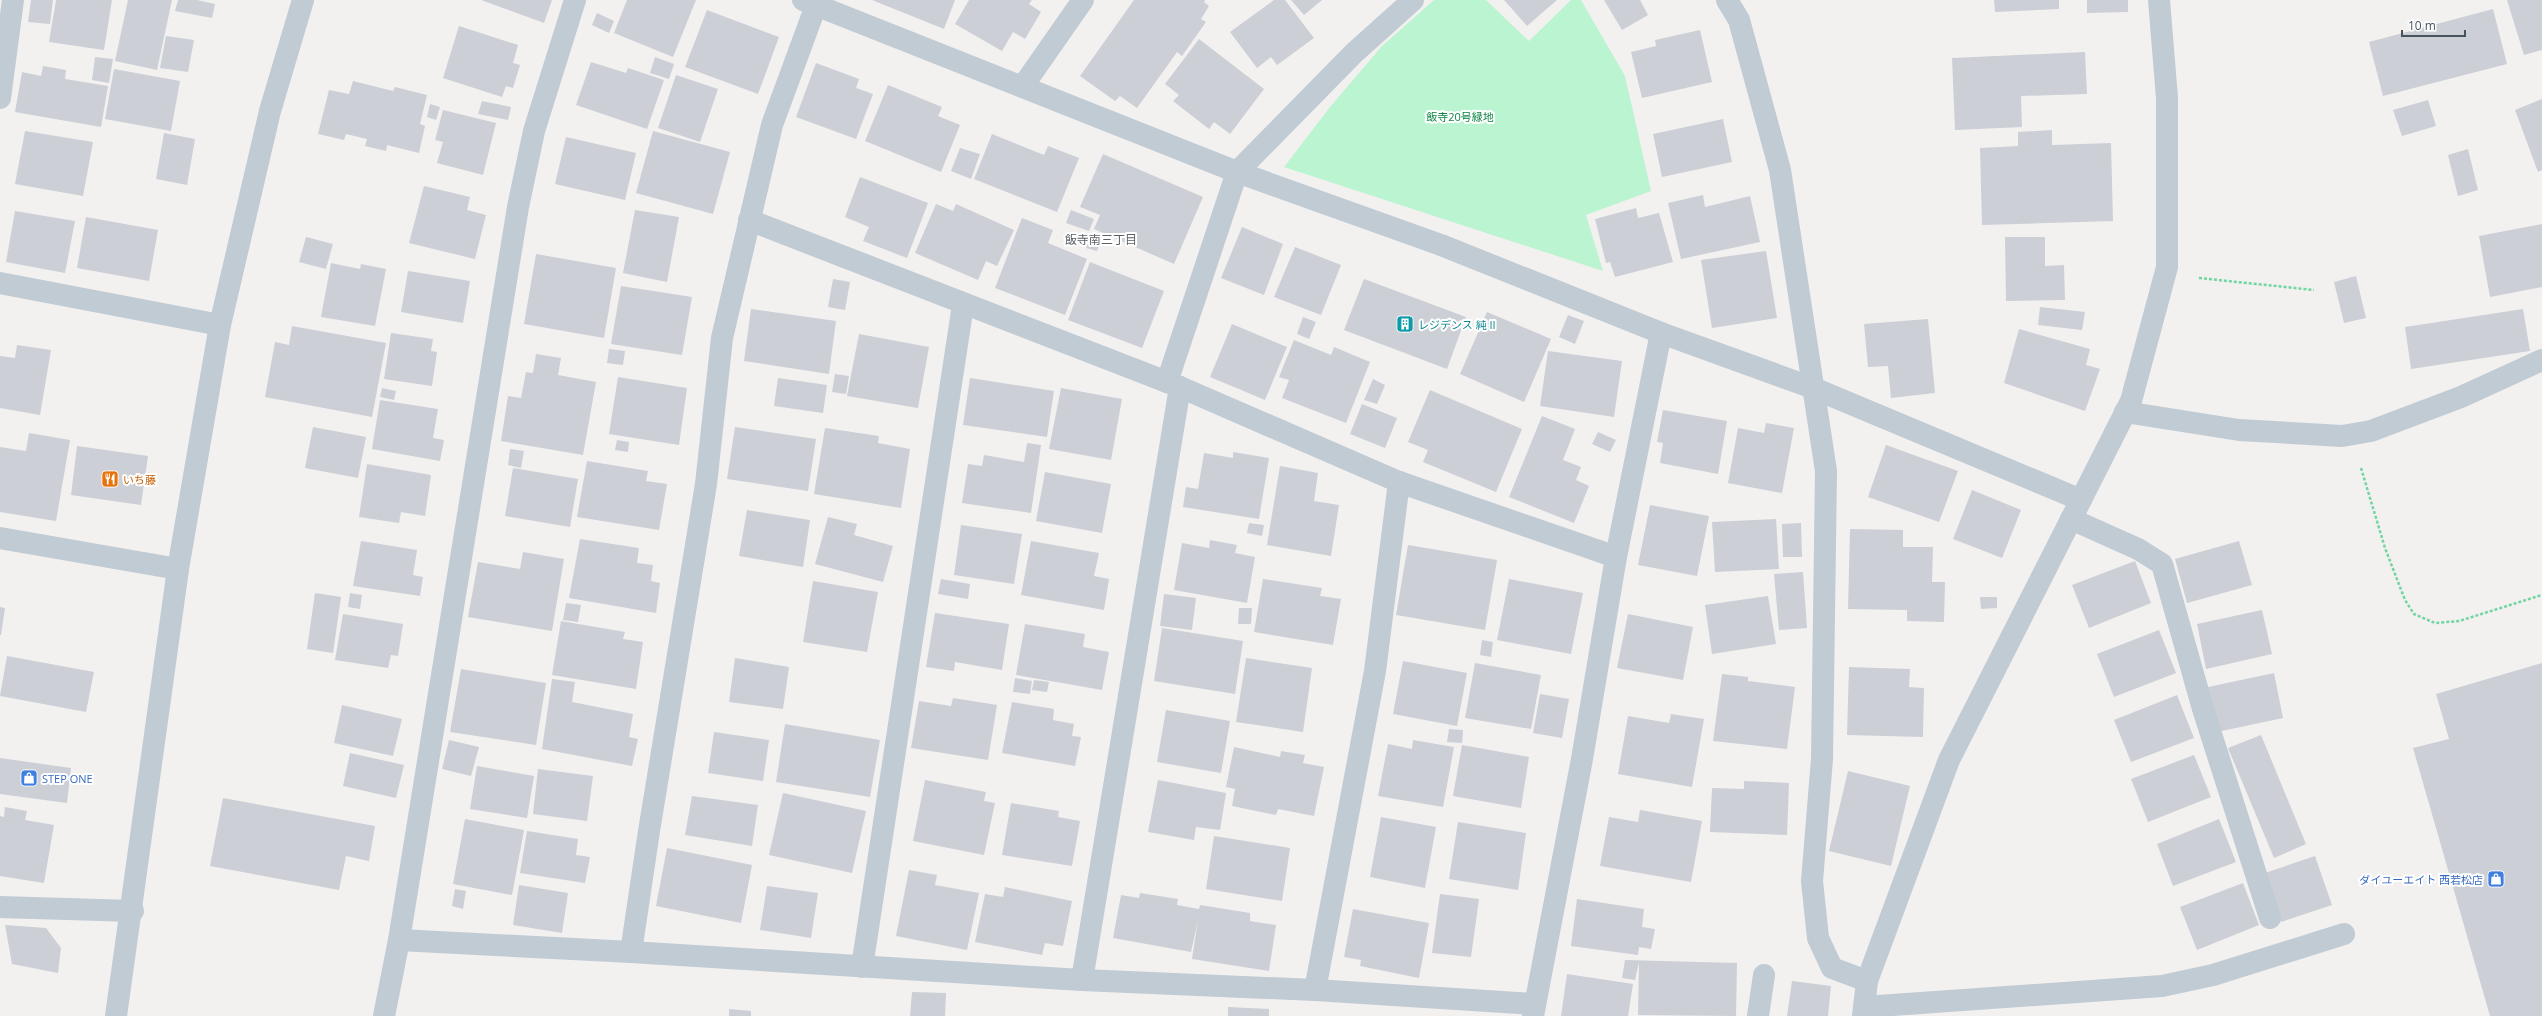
<svg xmlns="http://www.w3.org/2000/svg" width="2542" height="1016" font-family="'Open Sans','Noto Sans JP',sans-serif">
  <rect width="100%" height="100%" fill="#f3f0f0"/>
  <path fill="#bbf4d0" d="M1434,0H1486L1529,41L1571,0H1581L1625,76L1651,191L1586,215L1603,271L1284,167L1330,107L1382,46Z"/>
  <g fill="#cccfd6">
    <path d="M31,0H53L50,24L28,22Z"/>
    <path d="M56,0H112L104,50L49,42Z"/>
    <path d="M128,0H172L157,70L115,61Z"/>
    <path d="M178,0H197L215,4L212,18L175,11Z"/>
    <path d="M481,0H552L544,23Z"/>
    <path d="M627,0H696L673,57L614,33Z"/>
    <path d="M872,0H955L944,29Z"/>
    <path d="M969,0H1032L1029,4L1041,12L1025,39L1013,32L1002,51L955,24Z"/>
    <path d="M1134,0H1205L1204,2L1209,6L1201,19L1206,22L1182,56L1177,52L1137,108L1120,96L1115,101L1080,76Z"/>
    <path d="M1274,0H1285L1314,38L1277,65L1271,57L1257,68L1230,32Z"/>
    <path d="M1291,0H1322L1304,15Z"/>
    <path d="M1504,0H1557L1527,26Z"/>
    <path d="M1604,0H1640L1648,15L1622,30Z"/>
    <path d="M1994,0H2059V9L1995,12Z"/>
    <path d="M2087,0H2128V12L2087,13Z"/>
    <path d="M2507,0H2542V50L2524,55Z"/>
    <path d="M2493,9L2507,64L2383,96L2369,42Z"/>
    <path d="M707,10L779,37L758,94L685,67Z"/>
    <path d="M597,13L614,21L609,33L592,25Z"/>
    <path d="M459,26L518,45L513,63L520,65L513,88L506,86L502,97L443,78Z"/>
    <path d="M1700,30L1712,82L1642,98L1631,52L1656,46L1655,40Z"/>
    <path d="M166,36L194,40L188,72L160,68Z"/>
    <path d="M1199,39L1264,89L1230,134L1214,122L1209,129L1173,101L1179,95L1165,84Z"/>
    <path d="M2085,52L2087,94L2021,96L2022,127L1955,130L1952,58Z"/>
    <path d="M95,57L113,59L109,83L92,80Z"/>
    <path d="M655,57L674,64L669,79L650,73Z"/>
    <path d="M591,62L626,73L628,68L664,80L647,129L576,105Z"/>
    <path d="M816,63L859,79L856,88L873,94L856,139L796,117Z"/>
    <path d="M43,66L66,70L65,79L108,86L101,127L15,112L22,72L41,76Z"/>
    <path d="M114,69L180,81L171,131L105,119Z"/>
    <path d="M676,75L718,89L700,142L658,128Z"/>
    <path d="M353,81L393,91L395,87L427,95L420,124L425,126L419,153L387,145L386,151L365,146L367,139L346,134L344,140L318,134L329,90L349,94Z"/>
    <path d="M888,85L942,107L938,116L960,125L941,172L865,141Z"/>
    <path d="M2542,99V170L2538,172L2515,110Z"/>
    <path d="M2428,100L2436,126L2402,136L2393,110Z"/>
    <path d="M482,101L511,107L508,120L478,114Z"/>
    <path d="M430,104L440,107L436,120L427,117Z"/>
    <path d="M443,110L496,123L483,175L437,163L443,142L435,140Z"/>
    <path d="M1723,119L1732,162L1662,177L1653,134Z"/>
    <path d="M2052,130V145L2111,143L2113,221L1982,225L1980,148L2018,146V132Z"/>
    <path d="M25,131L93,142L83,196L15,184Z"/>
    <path d="M653,131L730,152L713,214L636,193Z"/>
    <path d="M164,133L195,139L187,185L156,179Z"/>
    <path d="M992,134L1044,155L1048,146L1079,158L1057,212L974,179Z"/>
    <path d="M566,137L636,153L625,200L555,184Z"/>
    <path d="M960,148L980,154L971,179L951,171Z"/>
    <path d="M2468,149L2478,190L2458,196L2448,155Z"/>
    <path d="M1103,154L1203,197L1174,264L1094,229L1100,215L1080,207Z"/>
    <path d="M860,177L928,203L907,258L863,241L869,227L845,217Z"/>
    <path d="M424,186L470,197L467,210L486,215L475,259L409,243Z"/>
    <path d="M1703,195L1705,207L1750,196L1760,242L1681,259L1668,203Z"/>
    <path d="M936,204L953,211L956,204L1014,230L997,266L986,261L978,280L915,253Z"/>
    <path d="M1636,208L1638,218L1659,213L1673,262L1615,277L1610,262L1606,263L1595,219Z"/>
    <path d="M635,210L679,217L667,282L623,273Z"/>
    <path d="M1071,210L1094,219L1089,231L1066,223Z"/>
    <path d="M15,211L75,221L65,273L6,262Z"/>
    <path d="M86,217L158,230L149,281L77,268Z"/>
    <path d="M1022,218L1053,230L1048,243L1087,259L1065,315L995,288Z"/>
    <path d="M2542,224V287L2490,297L2479,236Z"/>
    <path d="M1242,227L1283,244L1264,295L1221,278Z"/>
    <path d="M1091,236L1101,240L1097,251L1086,248Z"/>
    <path d="M306,237L333,244L326,269L299,262Z"/>
    <path d="M2005,237H2045V266L2064,265L2065,300L2006,301Z"/>
    <path d="M1295,247L1341,265L1321,315L1274,297Z"/>
    <path d="M1766,251L1777,318L1712,328L1701,260Z"/>
    <path d="M536,254L616,268L604,338L524,324Z"/>
    <path d="M1090,262L1164,291L1142,348L1068,320Z"/>
    <path d="M331,263L360,269L361,264L386,269L375,326L321,317Z"/>
    <path d="M408,271L470,281L463,323L401,312Z"/>
    <path d="M2356,276L2366,318L2344,323L2334,282Z"/>
    <path d="M833,279L850,282L845,310L828,307Z"/>
    <path d="M1364,279L1466,317L1447,369L1344,330Z"/>
    <path d="M621,286L692,297L682,355L611,344Z"/>
    <path d="M2040,307L2085,312L2082,330L2038,325Z"/>
    <path d="M751,309L836,321L829,374L744,361Z"/>
    <path d="M2523,309L2530,351L2411,369L2405,327Z"/>
    <path d="M1487,312L1551,339L1524,402L1460,374Z"/>
    <path d="M1568,315L1584,321L1575,344L1559,337Z"/>
    <path d="M1303,317L1316,322L1309,339L1297,334Z"/>
    <path d="M1928,319L1935,393L1891,398L1888,366L1868,367L1864,324Z"/>
    <path d="M1232,324L1287,347L1265,400L1210,377Z"/>
    <path d="M292,326L386,343L372,417L265,397L275,342L289,345Z"/>
    <path d="M2019,329L2090,349L2086,365L2100,369L2085,411L2004,383Z"/>
    <path d="M391,333L433,339L431,351L437,352L432,386L384,379Z"/>
    <path d="M859,334L929,347L918,408L847,396Z"/>
    <path d="M1294,340L1331,355L1334,347L1370,362L1346,423L1282,398L1289,380L1279,377Z"/>
    <path d="M17,345L51,350L40,415L0,408V356L15,358Z"/>
    <path d="M609,349L625,351L623,365L607,363Z"/>
    <path d="M1548,351L1622,361L1614,417L1540,406Z"/>
    <path d="M536,354L561,358L558,375L596,382L583,455L501,441L508,396L521,398L526,372L533,373Z"/>
    <path d="M835,374L849,376L846,394L832,392Z"/>
    <path d="M618,377L687,388L679,445L609,434Z"/>
    <path d="M778,378L827,385L823,413L774,406Z"/>
    <path d="M970,378L1054,391L1047,437L963,425Z"/>
    <path d="M1373,379L1385,385L1377,404L1364,400Z"/>
    <path d="M382,388L396,391L394,400L380,397Z"/>
    <path d="M1061,388L1122,399L1111,460L1049,449Z"/>
    <path d="M1430,390L1522,429L1496,492L1423,462L1428,450L1408,442Z"/>
    <path d="M380,400L438,409L433,438L444,440L440,461L372,449Z"/>
    <path d="M1362,404L1397,418L1385,448L1350,434Z"/>
    <path d="M1663,410L1727,421L1718,474L1660,463L1663,443L1657,442Z"/>
    <path d="M1542,416L1575,429L1563,460L1581,467L1576,480L1589,486L1574,523L1509,497Z"/>
    <path d="M1766,423L1794,428L1782,493L1728,483L1738,428L1764,433Z"/>
    <path d="M313,427L366,437L358,478L305,468Z"/>
    <path d="M735,427L816,439L808,491L727,479Z"/>
    <path d="M825,428L879,436L878,443L910,449L901,508L814,494Z"/>
    <path d="M1598,432L1616,440L1610,452L1592,444Z"/>
    <path d="M29,433L70,440L56,521L0,512V447L26,451Z"/>
    <path d="M617,440L629,442L628,452L615,450Z"/>
    <path d="M1027,443L1041,445L1031,513L962,503L968,464L982,466L984,455L1024,462Z"/>
    <path d="M1886,445L1958,471L1939,522L1868,497Z"/>
    <path d="M77,446L148,456L141,505L71,495Z"/>
    <path d="M510,449L524,451L521,468L508,465Z"/>
    <path d="M1233,452L1269,458L1259,519L1183,507L1186,487L1198,489L1204,453L1233,458Z"/>
    <path d="M587,461L648,471L646,481L667,484L659,530L577,517Z"/>
    <path d="M367,464L431,475L425,516L401,512L399,523L359,517Z"/>
    <path d="M1280,466L1318,473L1314,501L1339,505L1331,556L1267,545Z"/>
    <path d="M513,468L578,479L570,527L505,516Z"/>
    <path d="M1045,472L1111,484L1102,533L1036,521Z"/>
    <path d="M1972,490L2021,510L2002,558L1953,539Z"/>
    <path d="M1650,505L1709,516L1697,576L1638,565Z"/>
    <path d="M747,510L810,520L803,567L739,556Z"/>
    <path d="M828,517L857,524L854,535L893,546L883,582L815,564Z"/>
    <path d="M1776,519L1779,569L1715,572L1712,522Z"/>
    <path d="M1249,523L1264,525L1262,536L1247,533Z"/>
    <path d="M1801,523L1802,557H1783L1782,524Z"/>
    <path d="M961,525L1022,534L1014,584L954,575Z"/>
    <path d="M1850,529L1903,530V547H1933L1932,582H1945L1944,622L1907,621V610L1848,609Z"/>
    <path d="M580,539L639,548L637,563L653,565L651,581L660,583L656,613L569,598Z"/>
    <path d="M1210,540L1237,545L1235,553L1255,557L1247,603L1174,590L1182,543L1209,548Z"/>
    <path d="M361,541L417,550L413,575L423,577L420,596L353,586Z"/>
    <path d="M1031,541L1099,553L1094,576L1109,579L1104,610L1021,595Z"/>
    <path d="M2239,541L2252,585L2187,603L2175,559Z"/>
    <path d="M1408,545L1497,560L1485,630L1396,615Z"/>
    <path d="M523,552L564,559L552,631L468,617L478,562L520,569Z"/>
    <path d="M2135,561L2151,603L2089,628L2072,585Z"/>
    <path d="M1803,572L1807,628L1779,630L1774,574Z"/>
    <path d="M941,579L970,584L968,599L938,594Z"/>
    <path d="M1263,579L1322,588L1320,596L1341,599L1333,645L1254,632Z"/>
    <path d="M1509,579L1583,593L1571,654L1497,640Z"/>
    <path d="M813,581L878,592L867,652L803,642Z"/>
    <path d="M315,593L341,597L333,653L307,649Z"/>
    <path d="M350,593L362,595L360,609L348,607Z"/>
    <path d="M1164,594L1196,598L1192,630L1160,626Z"/>
    <path d="M1768,596L1776,644L1712,654L1705,605Z"/>
    <path d="M1980,597H1997V608L1981,609Z"/>
    <path d="M566,603L581,605L578,622L563,620Z"/>
    <path d="M0,607L5,608L1,635H0Z"/>
    <path d="M1239,608H1252L1251,624H1238Z"/>
    <path d="M2262,610L2272,654L2206,669L2197,624Z"/>
    <path d="M935,613L1009,624L1002,670L955,662L954,671L926,667Z"/>
    <path d="M343,614L403,624L398,656L391,655L388,668L335,660Z"/>
    <path d="M1628,614L1693,627L1683,680L1617,668Z"/>
    <path d="M561,621L625,632L623,639L643,642L636,689L552,675Z"/>
    <path d="M1025,624L1085,634L1083,647L1109,652L1102,690L1016,675Z"/>
    <path d="M1162,628L1243,641L1235,694L1154,681Z"/>
    <path d="M2159,630L2176,673L2114,697L2097,654Z"/>
    <path d="M1482,640L1493,642L1491,657L1480,655Z"/>
    <path d="M7,656L94,672L86,712L0,696Z"/>
    <path d="M735,658L789,667L783,709L729,702Z"/>
    <path d="M1246,658L1312,668L1303,732L1236,722Z"/>
    <path d="M1403,661L1467,673L1457,726L1393,714Z"/>
    <path d="M1475,663L1541,675L1531,729L1465,718Z"/>
    <path d="M2542,663V1016H2490L2413,748L2449,739L2436,694Z"/>
    <path d="M1849,667L1910,669L1909,687L1924,688L1923,737L1847,735Z"/>
    <path d="M461,669L546,683L536,745L450,732Z"/>
    <path d="M2274,673L2283,718L2217,732L2208,687Z"/>
    <path d="M1722,674L1748,677V681L1795,687L1787,749L1713,741Z"/>
    <path d="M1015,678L1032,681L1030,694L1013,692Z"/>
    <path d="M552,679L575,682L572,702L633,714L629,737L638,739L632,766L542,749Z"/>
    <path d="M1034,680L1049,682L1047,692L1032,690Z"/>
    <path d="M1540,694L1569,699L1562,738L1533,733Z"/>
    <path d="M2177,695L2194,738L2131,762L2114,720Z"/>
    <path d="M953,698L997,705L988,760L911,748L919,701L951,706Z"/>
    <path d="M1012,702L1054,709L1053,720L1074,724L1072,736L1081,737L1075,766L1002,753Z"/>
    <path d="M342,705L402,719L393,756L334,743Z"/>
    <path d="M1166,710L1230,721L1221,773L1157,762Z"/>
    <path d="M1671,714L1704,719L1692,787L1618,774L1628,716L1669,723Z"/>
    <path d="M785,724L880,740L870,797L776,782Z"/>
    <path d="M1449,729L1463,730L1462,743L1447,742Z"/>
    <path d="M714,732L769,740L763,781L708,773Z"/>
    <path d="M2261,735L2306,844L2274,858L2228,748Z"/>
    <path d="M449,740L479,747L471,776L442,769Z"/>
    <path d="M1413,740L1454,747L1443,807L1378,796L1388,744L1412,749Z"/>
    <path d="M1462,745L1529,757L1521,808L1453,796Z"/>
    <path d="M1234,747L1280,757L1281,751L1305,755L1303,763L1324,767L1314,816L1278,809L1276,815L1232,806L1235,789L1226,787Z"/>
    <path d="M350,753L404,765L396,798L343,786Z"/>
    <path d="M2194,755L2211,797L2148,822L2131,779Z"/>
    <path d="M0,758L71,768L67,803L0,794Z"/>
    <path d="M477,766L534,776L527,818L470,809Z"/>
    <path d="M538,769L593,776L587,821L533,814Z"/>
    <path d="M1848,771L1910,786L1891,866L1829,851Z"/>
    <path d="M925,780L986,792L984,801L995,803L984,855L913,841Z"/>
    <path d="M1158,780L1226,793L1220,830L1196,827L1194,840L1148,832Z"/>
    <path d="M1744,781L1789,783L1787,835L1710,832L1712,788L1744,789Z"/>
    <path d="M783,793L866,811L852,873L769,855Z"/>
    <path d="M692,796L758,805L752,846L685,835Z"/>
    <path d="M223,798L375,826L369,861L346,856L339,890L210,866Z"/>
    <path d="M1011,803L1059,811L1058,817L1080,821L1072,866L1002,855Z"/>
    <path d="M5,807L27,811L25,820L54,825L44,883L0,876V816L4,817Z"/>
    <path d="M1640,810L1702,821L1691,882L1600,866L1609,817L1638,822Z"/>
    <path d="M1381,817L1436,827L1425,888L1370,877Z"/>
    <path d="M465,819L524,830L512,895L453,884Z"/>
    <path d="M2219,819L2236,862L2173,886L2157,844Z"/>
    <path d="M1458,822L1526,833L1518,890L1449,879Z"/>
    <path d="M527,831L578,839L576,855L590,857L585,883L520,873Z"/>
    <path d="M1214,836L1290,848L1282,901L1206,889Z"/>
    <path d="M667,848L752,865L741,923L656,906Z"/>
    <path d="M2315,856L2332,905L2281,922L2265,873Z"/>
    <path d="M909,870L937,875L935,885L979,893L967,950L896,936Z"/>
    <path d="M2243,883L2259,925L2197,950L2180,907Z"/>
    <path d="M519,885L568,893L562,933L513,925Z"/>
    <path d="M767,886L818,893L811,938L760,930Z"/>
    <path d="M1005,887L1072,901L1063,946L1045,943L1042,955L975,942L985,894L1003,897Z"/>
    <path d="M455,889L466,891L463,909L452,906Z"/>
    <path d="M1140,893L1178,899L1177,905L1199,909L1200,905L1250,913V921L1276,925L1269,971L1192,959L1198,920L1191,952L1113,938L1121,895L1139,898Z"/>
    <path d="M1440,894L1479,899L1471,957L1432,953Z"/>
    <path d="M1577,899L1644,909L1642,927L1655,929L1651,949L1639,947L1638,955L1571,946Z"/>
    <path d="M1353,909L1429,923L1419,978L1360,966L1361,960L1344,957Z"/>
    <path d="M5,925L46,928L61,948L58,973L12,964Z"/>
    <path d="M1625,960L1737,963L1736,1016L1638,1015L1639,962L1635,980L1622,978Z"/>
    <path d="M1567,974L1633,984L1628,1016H1561Z"/>
    <path d="M1792,981L1831,986L1828,1016H1787Z"/>
    <path d="M912,992L946,993L945,1016H910Z"/>
    <path d="M1228,1007L1269,1009V1016H1228Z"/>
    <path d="M729,1009L751,1011V1016H729Z"/>
  </g>
  <g fill="none" stroke-linecap="round" stroke-linejoin="round">
    <g stroke="#6fd6a1" stroke-width="2.5" stroke-dasharray="3 2" stroke-linecap="butt">
      <path d="M2199,278L2314,290"/>
      <path d="M2361,468L2385,548L2405,600L2414,614L2435,623L2459,621L2542,595"/>
    </g>
    <g stroke="#c0cbd3" stroke-width="22">
      <path d="M803,0L1237,172L1441,245L1661,333L1813,388L2081,500"/>
      <path d="M1727,0L1739,20L1780,170L1826,471L1822,759L1812,881L1818,938L1832,968L1867,981"/>
      <path d="M1023,86L1083,0"/>
      <path d="M0,98L13,0"/>
      <path d="M749,220L1180,387L1399,482L1616,557"/>
      <path d="M0,283L220,325"/>
      <path d="M1167,382L1237,172L1354,53L1413,0"/>
      <path d="M2125,412L2239,430L2342,436L2371,431L2461,397L2542,360"/>
      <path d="M2071,519L2138,549L2162,564L2203,709L2270,918"/>
      <path d="M0,538L178,569"/>
      <path d="M0,907L133,911"/>
      <path d="M399,940L518,207L534,131L575,0"/>
      <path d="M631,952L649,831L706,484L722,338L772,125L818,0"/>
      <path d="M862,967L963,305"/>
      <path d="M1082,980L1180,387"/>
      <path d="M1315,990L1375,671L1399,482"/>
      <path d="M1864,1007L2162,986L2213,975L2344,934"/>
      <path d="M116,1016L178,569L220,325L270,111L303,0"/>
      <path d="M384,1016L399,940L631,952L1082,980L1315,990L1534,1004"/>
      <path d="M1533,1016L1582,759L1616,557L1661,333"/>
      <path d="M1758,1016L1764,975"/>
      <path d="M1863,1016L1867,981L1949,760L2131,401L2167,267V98L2159,0"/>
    </g>
  </g>
  <defs>
    <g id="building-square" transform="scale(0.9)"><rect x="-9" y="-9" width="18" height="18" rx="4" fill="#0f9aa8" stroke="#fff"/><path d="M-4-6H4V6H1V3H-1V6H-4ZM-2.5-4.3h1.7v1.8h-1.7ZM.8-4.3h1.7v1.8H.8ZM-2.5-1h1.7V.8h-1.7ZM.8-1h1.7V.8H.8Z" fill="#fff"/></g>
    <g id="restaurant-square" transform="scale(0.9)"><rect x="-9" y="-9" width="18" height="18" rx="4" fill="#e8710a" stroke="#fff"/><path d="M-5-6h1v4h1v-4h1v4h1v-4h1v5L-1.5 .5V6h-2V.5L-5-1ZM5-6V6H3V1.5H1.5Q1.5-4 5-6Z" fill="#fff"/></g>
    <g id="shop-square" transform="scale(0.9)"><rect x="-9" y="-9" width="18" height="18" rx="4" fill="#3f7fe0" stroke="#fff"/><path d="M-5-2.5h2.3a2.7 3.5 0 0 1 5.4 0H5L5.5 6h-11ZM-1.5-2.5h3a1.5 2.3 0 0 0-3 0Z" fill="#fff"/></g>
  </defs>
  <g fill-rule="evenodd">
    <use href="#building-square" x="1405" y="324"/>
    <use href="#restaurant-square" x="110" y="479"/>
    <use href="#shop-square" x="29" y="778"/>
    <use href="#shop-square" x="2496" y="879"/>
  </g>
  <g text-anchor="middle" dominant-baseline="central" stroke-width="4" stroke-linejoin="round" paint-order="stroke">
    <g font-size="11" fill="#0e8446" stroke="#fff">
      <text x="1460" y="116">飯寺20号緑地</text>
    </g>
    <g font-size="11" fill="#0d838f" stroke="#fff" text-anchor="start">
      <text x="1418" y="324">レジデンス 純 II</text>
    </g>
    <g font-size="11" fill="#c56008" stroke="#fff" text-anchor="start">
      <text x="123" y="479">いち藤</text>
    </g>
    <g font-size="11" fill="#366cbe" stroke="#fff" text-anchor="start">
      <text x="42" y="778">STEP ONE</text>
      <text x="2483" y="879" text-anchor="end">ダイユーエイト 西若松店</text>
    </g>
    <g font-size="12" fill="#5c6166" stroke="#fff">
      <text x="1101" y="239">飯寺南三丁目</text>
    </g>
  </g>
  <path d="M2402 30v6h63v-6" fill="none" stroke="#465460" stroke-width="2"/>
  <text x="2408" y="30" font-size="12" fill="#465460" stroke="#ffffff" stroke-width="3" paint-order="stroke">10 m</text>
</svg>
